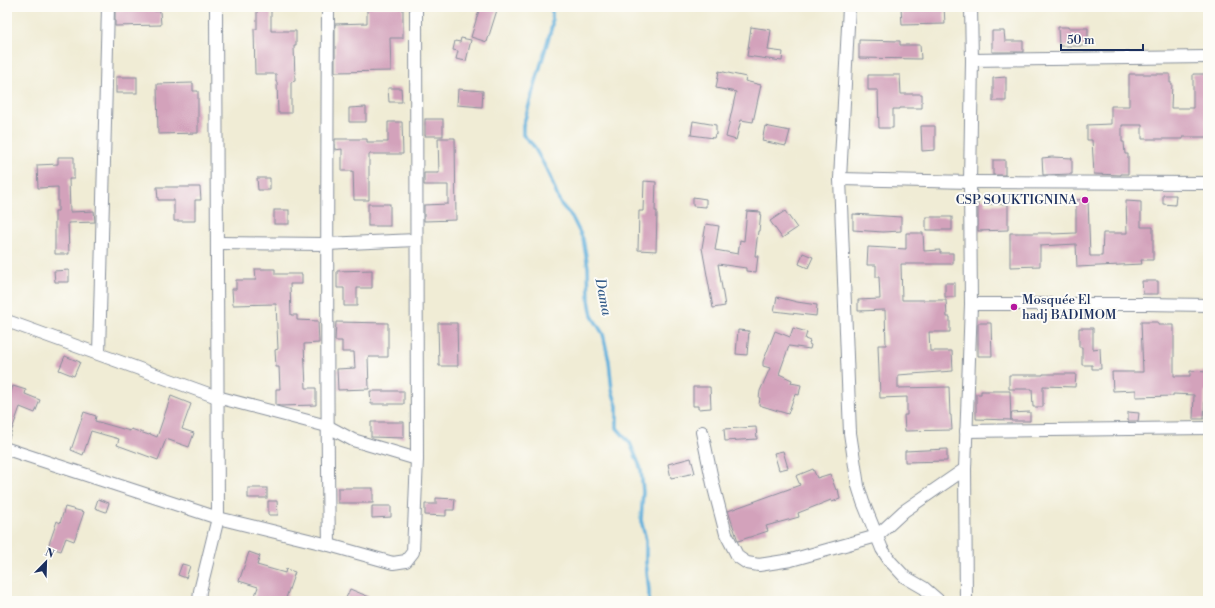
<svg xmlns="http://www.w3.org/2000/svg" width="1215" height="608" font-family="'Libre Bodoni',serif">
  <rect width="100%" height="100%" fill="#fdfcf7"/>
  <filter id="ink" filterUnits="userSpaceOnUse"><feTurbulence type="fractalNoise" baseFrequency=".025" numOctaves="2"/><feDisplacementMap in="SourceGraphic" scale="8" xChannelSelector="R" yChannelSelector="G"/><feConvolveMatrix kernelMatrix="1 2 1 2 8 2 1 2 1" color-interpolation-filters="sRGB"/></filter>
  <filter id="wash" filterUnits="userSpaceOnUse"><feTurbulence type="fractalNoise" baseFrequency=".012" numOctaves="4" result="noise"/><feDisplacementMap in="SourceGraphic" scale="16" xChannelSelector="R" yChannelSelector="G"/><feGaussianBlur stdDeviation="0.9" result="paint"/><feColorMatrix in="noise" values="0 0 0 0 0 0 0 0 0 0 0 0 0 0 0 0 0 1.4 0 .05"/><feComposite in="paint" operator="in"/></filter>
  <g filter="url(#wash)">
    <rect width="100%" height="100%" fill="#f0ecd5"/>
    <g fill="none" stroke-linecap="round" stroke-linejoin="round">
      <path stroke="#62b0dc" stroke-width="3.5" d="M552,7V26L523,126V135L533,145L548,172L560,203L572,217L583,239L588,267L589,300L592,316L603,334L609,361L612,390L617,406V428L630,443L641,469L643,492L641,520L646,540V562L649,591V601"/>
    </g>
    <g id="blocks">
      <g fill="#d3a2bb">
        <path d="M257,7H271V31H296V46H294L295,81L291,82V113H278L277,82H276V74H255L254,29H257Z"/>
        <path d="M367,7H403V38H390L391,71L335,72V24L367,23Z"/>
        <path d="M480,7H489L497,10L487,42L471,37Z"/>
        <path d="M901,7H944L945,24L902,25Z"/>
        <path d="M154,9V11H160L161,25L115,26V10Z"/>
        <path d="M751,27L771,30L768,50L783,52L782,61L747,56Z"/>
        <path d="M1058,27H1068V28H1088V46H1059Z"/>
        <path d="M992,31H1004L1005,41H1023V52H992Z"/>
        <path d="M461,38L471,40L466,61L456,59L458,51L453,50L455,41L460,42Z"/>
        <path d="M859,40L900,41V45H920L921,59L859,58Z"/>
        <path d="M719,71L746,77L745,81L761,85L753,122L741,120L736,140L726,137L736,92L716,88Z"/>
        <path d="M1129,74H1170V83H1172L1171,108H1193V74H1205V107H1207L1206,125H1208V137H1183V139H1142V125H1122V142H1124L1125,154H1128V174H1121V175L1094,174L1092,140H1087V125L1111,124V106H1129Z"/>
        <path d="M868,75H900L901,94H922V108H900V109H893V128H879L878,90H868Z"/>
        <rect x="116" y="77" width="21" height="16"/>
        <path d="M1006,77V101H993V78Z"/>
        <path d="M193,83V91H198V133L158,134L157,84Z"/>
        <path d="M388,88H401L402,102H389Z"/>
        <path d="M458,89L483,91L482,107L457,105Z"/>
        <path d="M366,107V122H349V108Z"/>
        <rect x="425" y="119" width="18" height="17"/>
        <path d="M693,121L716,125V135L715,134L714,138L691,135Z"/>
        <path d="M388,122H402L403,154H369V200H354L353,171H342V149L335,150V139H367V142H388Z"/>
        <path d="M765,126L790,131L786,146L762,141Z"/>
        <path d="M921,126H935V150L922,151Z"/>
        <path d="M438,138H455L456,220L424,221V205L448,204V185H424V173H439Z"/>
        <path d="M58,157H74V179H69L70,212L94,211L95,222L68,223L69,254H55V211H58V187L38,188L37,165L58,164Z"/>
        <path d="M1052,157L1072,158V174L1043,175L1042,158Z"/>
        <rect x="993" y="160" width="12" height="15"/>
        <path d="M257,178H270V190H258Z"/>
        <path d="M644,181L656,182L655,211H657L656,251L638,250L639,211H643Z"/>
        <path d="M157,187H200L201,200H195V221H174V200H158Z"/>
        <path d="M1163,195H1176L1175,205L1163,204Z"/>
        <path d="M693,197L706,199V207L693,206Z"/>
        <path d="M978,199H985V204H1008V230L978,231Z"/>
        <path d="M1088,199L1090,256H1102L1103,233H1127L1126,201L1141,202V227H1153V260H1141L1142,264L1077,267L1076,244L1040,246V266L1010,267V233H1052V234L1076,233V200Z"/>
        <rect x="368" y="204" width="22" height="22"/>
        <rect x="274" y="210" width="15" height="14"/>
        <path d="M747,211L761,212L759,231H758L755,256H758L756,272L746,271V268L718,264L725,306L713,308L702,248L706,224L719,226L715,250L738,254L740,240L744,241Z"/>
        <path d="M785,211L797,228L782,238L770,221Z"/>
        <path d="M853,214L901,217V231L883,232L853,230Z"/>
        <rect x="926" y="217" width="26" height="13"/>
        <path d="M906,233H923L924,251L940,250V253H953V264H901L902,300H946L947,317H950V332H929L930,351H952L953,371L898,375V388L949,387L950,415H951L952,430L905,431L904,415H907V397L880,398L878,345H886L885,310L858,311V300L880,299L879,277H876V265H867L868,247L906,249Z"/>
        <path d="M803,253L813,257L808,268L799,264Z"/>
        <path d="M255,269H275V274H302V284H290L291,315H297V320L318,321L319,343L304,344L306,388H316V405L280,406L276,405V389H280L279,367H276L275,350L278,349L276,304L233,305L232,289H236V280H256Z"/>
        <path d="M69,270V282H55L54,271Z"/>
        <path d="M372,270V288H357V306H344V288H337V271Z"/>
        <path d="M1142,281H1158V294H1143Z"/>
        <rect x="945" y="283" width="10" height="14"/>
        <path d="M777,297L797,302L817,305L816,316L774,311Z"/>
        <path d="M336,322L388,323V357H368L369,389L338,390L337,369L355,368L354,352H342V341H335Z"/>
        <path d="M1141,322H1158V325H1174V376H1190V371L1208,372V391H1205L1204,419H1193L1194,395L1173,394V396L1136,397V390L1113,391L1112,372H1143Z"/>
        <path d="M438,323H457L458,366H439Z"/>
        <path d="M978,323H991L992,356H978Z"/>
        <path d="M793,328L807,332L805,339L810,341L809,344L811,345L810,349L789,346L779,374L792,380L791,383L801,385L799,395L795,394L788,414L759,405L760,398H759L760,391L770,368L763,366V362L775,331L790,337Z"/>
        <path d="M1079,328H1093V349L1100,348L1101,369H1092V365H1082V347H1079Z"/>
        <path d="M738,330L749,331L747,355L736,354Z"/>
        <path d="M65,356L80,362L74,376L59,370Z"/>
        <path d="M1043,374H1076L1075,387L1043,386V407H1033L1032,389H1009V375H1043Z"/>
        <path d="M13,386L26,390L25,394L40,400L35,413L20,407L8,441H7V403Z"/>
        <path d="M693,387H710L711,408L698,409V406H693Z"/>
        <path d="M370,391H404V404H371Z"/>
        <path d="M981,391H1010L1011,420L976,419V394H981Z"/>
        <path d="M171,396L191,404L182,429L194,433L189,447L166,439L158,460L117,445L119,439L91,431L83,455L71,450L84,412L96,416L95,421L130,431L131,429L149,435L150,434L157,437Z"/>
        <path d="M1030,412V421H1011V413Z"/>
        <path d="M1128,412L1139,413L1138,421H1128Z"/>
        <path d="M371,422H404V438L371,437Z"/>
        <path d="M756,427L757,439L725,441L724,429Z"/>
        <path d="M947,449V461L905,462V451Z"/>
        <path d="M783,451L788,468L779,470L774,453Z"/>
        <path d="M691,458L695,473L671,478L668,464Z"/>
        <path d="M813,469L817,478L830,474L836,490L838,489L840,499L832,502L831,500L798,513L799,517L766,526L768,531L738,541L728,511L800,485L796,476Z"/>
        <rect x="248" y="488" width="19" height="10"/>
        <rect x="338" y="488" width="35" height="15"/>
        <path d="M436,498L455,499L454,510H446V516L425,515V504H436Z"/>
        <path d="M98,499L109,503L106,512L95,508Z"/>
        <path d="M268,501H277L278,515H268Z"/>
        <path d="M372,506H391V517L372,518Z"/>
        <path d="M65,507L84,512L74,541L66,538L61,551L48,547L57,521L60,523Z"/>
        <path d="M249,552L260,556L257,565L285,573L286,569L295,572L285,601H253L258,587L239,581Z"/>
        <path d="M182,564L190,566L186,578L178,575Z"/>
        <path d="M350,589L379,601H353L346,598Z"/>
      </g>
    </g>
  </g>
  <g filter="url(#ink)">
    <use href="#blocks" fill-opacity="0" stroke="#868e9a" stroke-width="1"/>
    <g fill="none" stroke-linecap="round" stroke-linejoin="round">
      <g stroke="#868e9a" stroke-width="14">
        <g id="minor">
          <path d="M328,7C327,186 326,366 329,545"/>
          <path d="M849,7L840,179L850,433L858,486L863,502L882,549L890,561L905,577L924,588L939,601"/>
          <path d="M972,60L1208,57"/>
          <path d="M840,179L970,182L1208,183"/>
          <path d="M217,243L326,244L416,240"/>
          <path d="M971,304H1144L1208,305"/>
          <path d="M7,321L217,397L327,426L353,440L417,459"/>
          <path d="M99,353L108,7"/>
          <path d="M966,431L1208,428"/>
          <path d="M702,432L713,484L726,534L738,557L747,563L759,565L791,560L877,536L904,511L965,469"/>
          <path d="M7,449L218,518L329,545L393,563L406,561L413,552L417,459L416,7"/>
          <path d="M199,601L200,591L218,518L216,7"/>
          <path d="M966,601L965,469L971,304L970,182L972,60L971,7"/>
        </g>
      </g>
      <use href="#minor" stroke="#fff" stroke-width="12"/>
    </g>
  </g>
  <g fill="#b5179e" stroke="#fdfcf7" stroke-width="1.5">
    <circle cx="1085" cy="200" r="4"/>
    <circle cx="1014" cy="307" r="4"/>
  </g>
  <g text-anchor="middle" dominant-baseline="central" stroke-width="4" stroke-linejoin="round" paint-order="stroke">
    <g font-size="13" fill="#1b2f5e" stroke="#fdfcf7" text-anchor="end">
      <text x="1077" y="200">CSP SOUKTIGNINA</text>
      <text x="1022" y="300" text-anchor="start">Mosquée El<tspan x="1022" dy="15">hadj BADIMOM</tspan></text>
    </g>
    <g font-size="14" font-style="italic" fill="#345c8a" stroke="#fdfcf7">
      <text transform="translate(603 297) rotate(79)">Dama</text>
    </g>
  </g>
  <rect width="1215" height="608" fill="none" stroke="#fdfcf7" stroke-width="24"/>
  <g transform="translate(46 562) rotate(23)" stroke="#fdfcf7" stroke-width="3" paint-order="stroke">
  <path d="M0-3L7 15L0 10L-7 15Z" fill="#1b2f5e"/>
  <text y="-6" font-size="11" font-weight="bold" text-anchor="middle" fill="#1b2f5e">N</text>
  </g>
  <path d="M1061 44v6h82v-6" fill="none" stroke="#1b2f5e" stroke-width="2"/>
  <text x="1067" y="44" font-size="12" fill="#1b2f5e" stroke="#fdfcf7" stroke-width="3" paint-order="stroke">50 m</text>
</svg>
